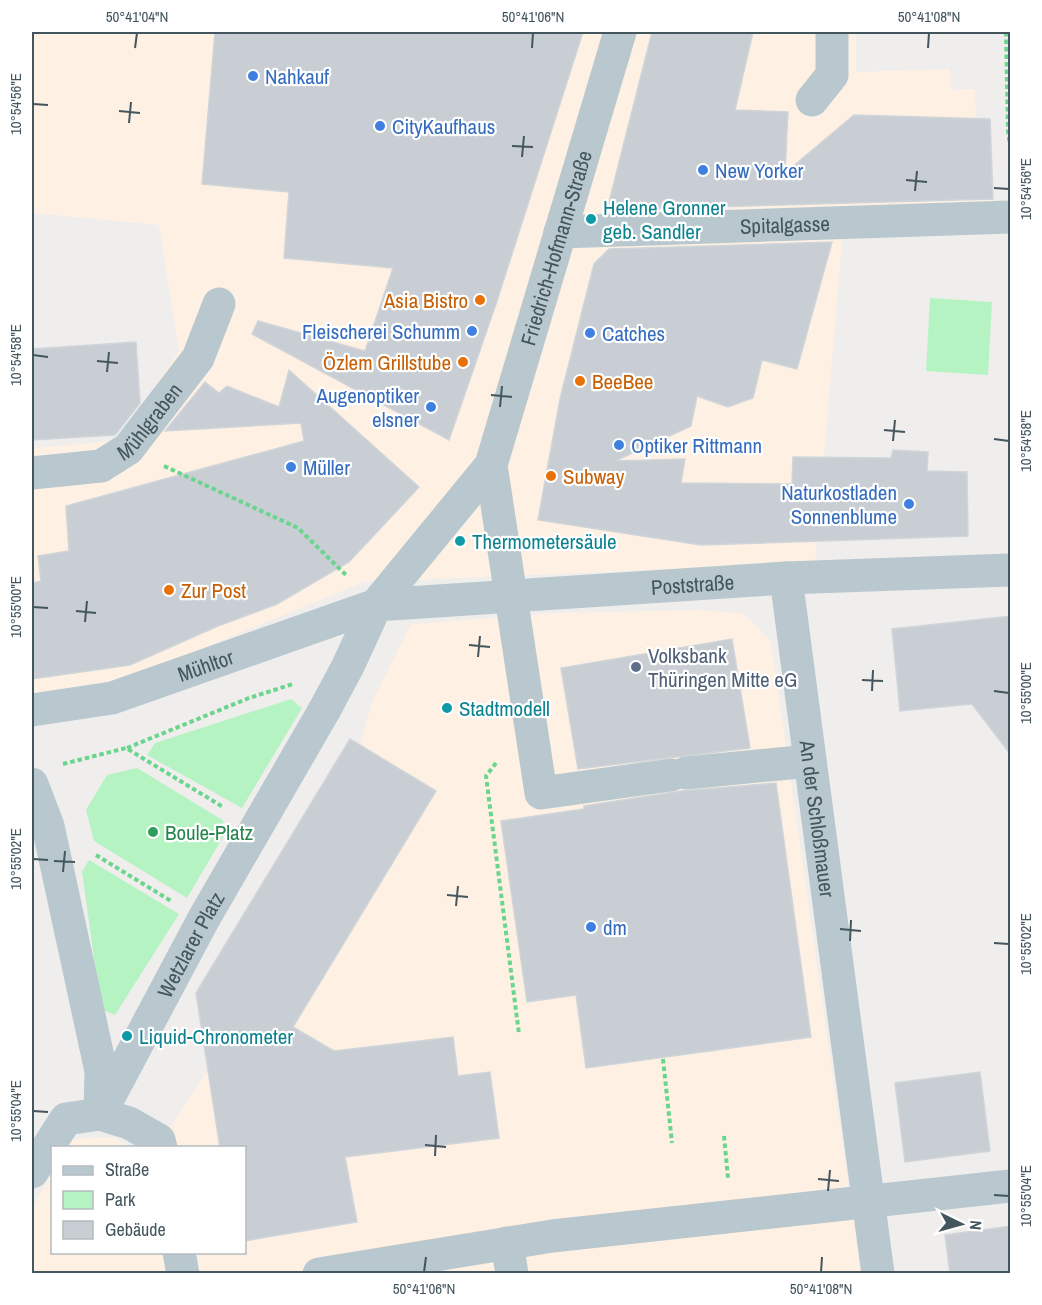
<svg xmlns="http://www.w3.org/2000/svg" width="1042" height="1305" font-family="'Archivo Narrow',sans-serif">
  <rect width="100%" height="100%" fill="#f0eded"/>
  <g fill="#fef1e3">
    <path d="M32,32H986L856,33V72L950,69L952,90L975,89L976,119H990L993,205L843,230L815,563L364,582L125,680L32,695V448L119,441L179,351L159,225L32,213Z"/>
    <path d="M701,610L744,614L771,642L861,1273L32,1274V1209L52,1172V1252H244V1148L157,1147L209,1068L196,993L351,738L360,744L373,700L411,624L559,613Z"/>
    <path d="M113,1137L129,1147L66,1148L71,1139Z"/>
  </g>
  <g fill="#b6f3c3">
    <path d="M930,298L992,302L988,375L926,371Z"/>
    <path d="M291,699L302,708L242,808L147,755L155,743Z"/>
    <path d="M137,768L224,821L219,828L226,832L187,898L94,841L86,810L107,775Z"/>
    <path d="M89,860L179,914L115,1015L101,1009L82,872Z"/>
  </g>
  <g fill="#c8ced3" stroke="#d0d5da" stroke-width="1.5">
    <path d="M215,32H583L497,301L449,440L252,334L258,321L365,351L393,268L284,258L289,192L202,184Z"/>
    <path d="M652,32H753L735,110L788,112L785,173L854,115L990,119L993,199L607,210Z"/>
    <path d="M832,242L797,369L762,360L753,398L728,407L697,396L691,426L615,461L685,459L681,483L792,484L793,457L891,458L893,450L928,452L927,471L967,472L968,536L701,545L538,520L560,399L594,264L609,249Z"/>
    <path d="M136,342L140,403L115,435L32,440V349Z"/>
    <path d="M289,370L419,487L349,562L277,604L218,626L130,665L32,679V583L41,581L38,556L69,551L66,506L304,441L301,423L165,431L205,382L219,393L227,386L279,407Z"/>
    <path d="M1011,616V755L972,704L900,711L892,629Z"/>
    <path d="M732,639L750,748L578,769L561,668Z"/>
    <path d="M350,739L436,791L293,1027L334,1051L453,1037L458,1076L490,1072L499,1138L345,1157L357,1222L244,1241V1148H220L196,993Z"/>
    <path d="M776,783L811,1037L586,1068L576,995L527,1002L501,821L584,809V806L681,791Z"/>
    <path d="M980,1072L990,1151L905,1162L895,1083Z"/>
    <path d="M1011,1226V1274H950L945,1235Z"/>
  </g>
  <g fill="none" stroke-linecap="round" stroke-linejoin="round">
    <g stroke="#6ad58d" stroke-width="4" stroke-dasharray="4.5 3" stroke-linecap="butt">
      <path d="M1006,32L1008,131L1010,145"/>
      <path d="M164,466L298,528L346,575"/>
      <path d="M127,748L249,698L293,684"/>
      <path d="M496,763L486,776L519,1034"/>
      <path d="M63,764L126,748L223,807"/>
      <path d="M96,855L171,901"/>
      <path d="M663,1059L672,1143"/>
      <path d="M724,1136L728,1178"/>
    </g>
    <g stroke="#b9c8ce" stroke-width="33">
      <path d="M812,100L832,75V32"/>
      <path id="s1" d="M560,232L1010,217"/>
      <path d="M491,465L541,793L671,775"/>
      <path id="s2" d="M32,473L101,466L128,449L198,358L219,304"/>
      <path id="s3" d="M786,578L878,1274"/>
      <path id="s4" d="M32,710L112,698L376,605L786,578L1010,570"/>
      <path d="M686,773L810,761"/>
      <path d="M32,784L48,826L101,1071L100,1112"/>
      <path id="s5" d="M100,1114L203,920L325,709L348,666L376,605L491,465L620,32"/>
      <path d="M32,1172L66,1119L100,1114L129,1123L159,1140L161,1148"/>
      <path d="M507,1243L512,1274"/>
      <path d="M179,1252L183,1274"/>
      <path d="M319,1274L552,1236L1010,1186"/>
    </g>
  </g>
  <path fill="none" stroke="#43555d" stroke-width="2" d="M135,48L137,33M532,48L533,33M928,48L929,33M33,104L48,105M119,111L140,113M129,123L131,102M512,146L533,147M522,157L524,136M906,180L927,182M994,188L1009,189M915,191L917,171M33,355L48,357M97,361L118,363M107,372L109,352M491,395L512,397M500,407L502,386M884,430L905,432M994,439L1009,441M893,441L895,420M33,607L48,608M76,611L96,613M85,622L87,601M469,645L490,647M478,657L480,636M862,680L883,681M872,691L873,670M994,691L1009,693M33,859L48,860M54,861L75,862M63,872L65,851M447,895L468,897M456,906L458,886M840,929L861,931M850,941L851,920M994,943L1009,944M33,1111L48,1112M425,1145L446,1147M435,1156L436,1135M818,1179L839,1181M828,1191L830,1170M994,1195L1009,1196M424,1272L426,1257M821,1272L822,1257"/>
  <g fill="#3f7fe0" stroke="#fff" stroke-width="2">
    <circle cx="253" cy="76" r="6"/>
    <circle cx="380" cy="126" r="6"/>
    <circle cx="703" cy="170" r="6"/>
    <circle cx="472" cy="331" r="6"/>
    <circle cx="590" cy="333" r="6"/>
    <circle cx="431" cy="407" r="6"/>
    <circle cx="619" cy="445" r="6"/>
    <circle cx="291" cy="467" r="6"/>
    <circle cx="909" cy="504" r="6"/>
    <circle cx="591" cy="927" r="6"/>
  </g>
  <g fill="#0f9aa8" stroke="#fff" stroke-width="2">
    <circle cx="591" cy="219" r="6"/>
    <circle cx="460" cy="541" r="6"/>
    <circle cx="447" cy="708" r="6"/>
    <circle cx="127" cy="1036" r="6"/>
  </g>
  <g fill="#e8710a" stroke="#fff" stroke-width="2">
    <circle cx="480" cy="300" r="6"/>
    <circle cx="463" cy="362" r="6"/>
    <circle cx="580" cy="381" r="6"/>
    <circle cx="551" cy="476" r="6"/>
    <circle cx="169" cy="590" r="6"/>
  </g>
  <circle fill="#5c6f8a" stroke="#fff" stroke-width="2" cx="636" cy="667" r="6"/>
  <circle fill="#2e9e5b" stroke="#fff" stroke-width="2" cx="153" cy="832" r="6"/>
  <g text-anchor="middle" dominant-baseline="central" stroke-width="4.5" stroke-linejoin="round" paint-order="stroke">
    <g font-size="21" fill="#366cbe" stroke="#fff" text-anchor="start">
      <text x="265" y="76">Nahkauf</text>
      <text x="392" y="126">CityKaufhaus</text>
      <text x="715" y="170">New Yorker</text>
      <text x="460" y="331" text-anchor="end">Fleischerei Schumm</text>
      <text x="602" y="333">Catches</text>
      <text x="419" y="395" text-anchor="end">Augenoptiker<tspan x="419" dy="24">elsner</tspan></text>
      <text x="631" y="445">Optiker Rittmann</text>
      <text x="303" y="467">Müller</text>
      <text x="897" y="492" text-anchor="end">Naturkostladen<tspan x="897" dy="24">Sonnenblume</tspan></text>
      <text x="603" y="927">dm</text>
    </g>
    <g font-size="21" fill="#0d838f" stroke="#fff" text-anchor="start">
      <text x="603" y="207">Helene Gronner<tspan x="603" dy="24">geb. Sandler</tspan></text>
      <text x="472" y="541">Thermometersäule</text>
      <text x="459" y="708">Stadtmodell</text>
      <text x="139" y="1036">Liquid-Chronometer</text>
    </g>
    <g font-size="21" fill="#43555d" stroke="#fff">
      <text stroke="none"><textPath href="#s1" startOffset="225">Spitalgasse</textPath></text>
      <text stroke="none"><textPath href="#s5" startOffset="987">Friedrich-Hofmann-Straße</textPath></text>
      <text stroke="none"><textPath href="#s2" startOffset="136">Mühlgraben</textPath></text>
      <text stroke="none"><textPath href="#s4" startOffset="678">Poststraße</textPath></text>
      <text stroke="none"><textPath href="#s4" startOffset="180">Mühltor</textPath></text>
      <text stroke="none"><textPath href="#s3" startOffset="243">An der Schloßmauer</textPath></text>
      <text stroke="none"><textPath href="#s5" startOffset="192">Wetzlarer Platz</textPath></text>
    </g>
    <g font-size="21" fill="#c56008" stroke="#fff" text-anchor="start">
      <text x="468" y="300" text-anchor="end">Asia Bistro</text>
      <text x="451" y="362" text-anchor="end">Özlem Grillstube</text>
      <text x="592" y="381">BeeBee</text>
      <text x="563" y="476">Subway</text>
      <text x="181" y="590">Zur Post</text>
    </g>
    <g font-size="21" fill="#4e5e75" stroke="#fff" text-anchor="start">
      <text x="648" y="655">Volksbank<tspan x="648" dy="24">Thüringen Mitte eG</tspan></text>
    </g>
    <g font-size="21" fill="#27864d" stroke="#fff" text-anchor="start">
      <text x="165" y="832">Boule-Platz</text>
    </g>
  </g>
  <rect width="1042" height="1305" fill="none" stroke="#ffffff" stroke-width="66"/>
  <rect x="51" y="1146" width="195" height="108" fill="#ffffff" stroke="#b4bbbe" stroke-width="1.5"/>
  <rect x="63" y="1166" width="30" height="9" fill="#b9c8ce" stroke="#b4bbbe" stroke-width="1.5"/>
  <text x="105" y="1176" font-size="18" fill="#43555d">Straße</text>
  <rect x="63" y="1191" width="30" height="18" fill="#b6f3c3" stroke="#b4bbbe" stroke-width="1.5"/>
  <text x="105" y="1206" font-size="18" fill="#43555d">Park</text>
  <rect x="63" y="1221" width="30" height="18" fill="#c8ced3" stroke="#b4bbbe" stroke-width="1.5"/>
  <text x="105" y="1236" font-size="18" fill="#43555d">Gebäude</text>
  <g transform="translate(961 1224) rotate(95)" stroke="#ffffff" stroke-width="4.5" paint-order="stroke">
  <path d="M0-4.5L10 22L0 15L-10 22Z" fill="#43555d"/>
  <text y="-9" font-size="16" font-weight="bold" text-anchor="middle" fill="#43555d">N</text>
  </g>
  <rect x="33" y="33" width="976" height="1239" fill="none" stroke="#43555d" stroke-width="2"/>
  <g font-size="15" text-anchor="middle" fill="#43555d">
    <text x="137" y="22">50°41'04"N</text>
    <text x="533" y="22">50°41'06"N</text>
    <text x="929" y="22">50°41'08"N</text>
    <text transform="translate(16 104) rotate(-90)" y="5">10°54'56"E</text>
    <text transform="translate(1026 189) rotate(-90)" y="5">10°54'56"E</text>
    <text transform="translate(16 355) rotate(-90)" y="5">10°54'58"E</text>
    <text transform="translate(1026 441) rotate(-90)" y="5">10°54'58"E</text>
    <text transform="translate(16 607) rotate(-90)" y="5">10°55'00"E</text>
    <text transform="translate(1026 693) rotate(-90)" y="5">10°55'00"E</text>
    <text transform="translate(16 859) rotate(-90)" y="5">10°55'02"E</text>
    <text transform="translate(1026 944) rotate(-90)" y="5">10°55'02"E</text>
    <text transform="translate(16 1111) rotate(-90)" y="5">10°55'04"E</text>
    <text transform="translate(1026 1196) rotate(-90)" y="5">10°55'04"E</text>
    <text x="424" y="1294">50°41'06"N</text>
    <text x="821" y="1294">50°41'08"N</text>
  </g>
</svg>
